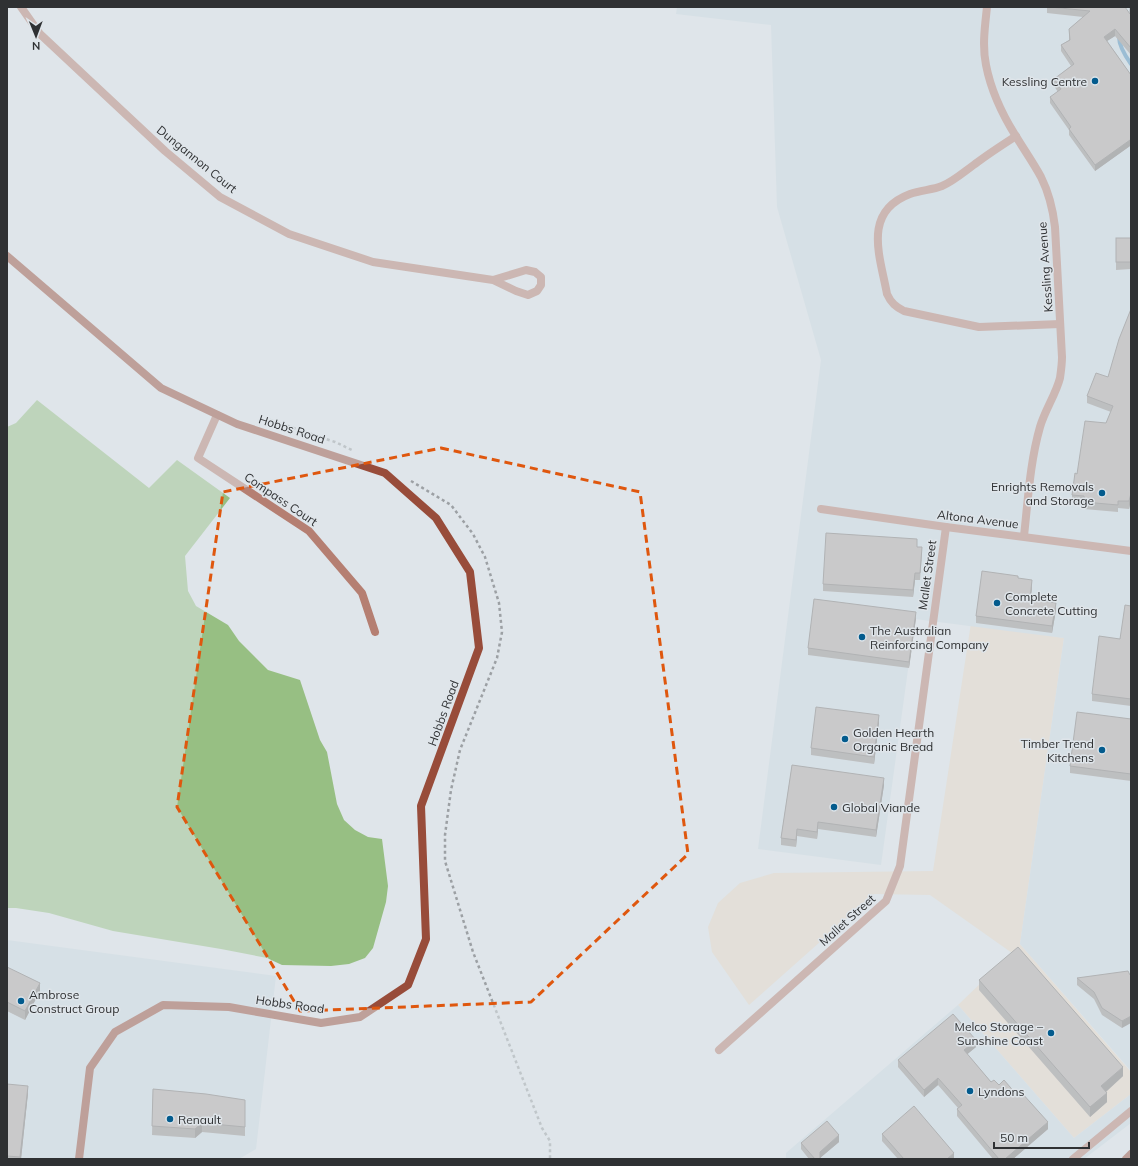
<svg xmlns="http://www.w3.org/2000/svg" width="1138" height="1166" font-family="Mulish,sans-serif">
  <rect width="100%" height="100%" fill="#dfe5ea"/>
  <path fill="#e8d7c6" d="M971,623L1064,638L1020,944L1131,1072V1094L1074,1138L958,1005L1012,953L930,895L874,894L749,1005L712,952L708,927L718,903L740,883L774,873L933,871Z"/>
  <g fill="#cdd9e2">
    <path d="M677,7H1131V1071L1020,944L1064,638L915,619L881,865L758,849L821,360L777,207L771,25L676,14Z"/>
    <path d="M7,940L276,976L256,1149L239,1159H7Z"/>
    <path d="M958,1005L1074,1138L1131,1094V1123L1084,1159H786V1153Z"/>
  </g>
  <path fill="#97bf83" d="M37,400L149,488L177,460L230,498L185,556L188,591L196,606L228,625L239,641L268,670L300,680L320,740L327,752L337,804L344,820L355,830L368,837L382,839L388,886L386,902L373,948L365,958L349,964L331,966L282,965L267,958L221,949L113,931L49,913L16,908H7V427L16,423Z"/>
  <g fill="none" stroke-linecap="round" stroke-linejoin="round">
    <path stroke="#4b8dbb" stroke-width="4" d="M1119,37C1119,46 1126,57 1131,64"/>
    <g stroke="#9ca0a4" stroke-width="2.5" stroke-dasharray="3 3" stroke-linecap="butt">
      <path d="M270,420L335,442L352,450"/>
      <path d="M411,481L451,505L473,534L485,557L499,603L502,632L497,658L460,750L451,790L445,835V861L473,952L542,1128L550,1141V1159"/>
    </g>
    <g stroke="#b57f72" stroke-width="8">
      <path d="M21,7L40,34L165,151L220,197L289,234L373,262L493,280L516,291L528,295L537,291L541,285V277L535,272L526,270L493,280"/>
      <path d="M987,7C985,26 982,46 986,65C991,91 1003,116 1017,138C1025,151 1034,164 1041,177C1049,193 1053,210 1055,227L1062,357C1062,364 1061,371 1060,378C1056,394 1045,410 1040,427C1030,462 1028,500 1024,536"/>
      <path d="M1016,136C1002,145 988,154 975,164C965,171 954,181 942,186C932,190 921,190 910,194C862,212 880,256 887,294C891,303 896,307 904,311L979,327L1060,324"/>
      <path d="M217,415L198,458L309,531L362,593L375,632"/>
      <path d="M821,509L946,527L1131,551"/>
      <path d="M719,1050L886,901L900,866L946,527"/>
      <path d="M1073,1159L1131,1111"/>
    </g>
    <g stroke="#984c3a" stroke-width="8">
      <path d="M7,256L161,388L237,424L385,473L436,518L470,572L479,648L421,806L426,939L408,985L360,1017L321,1023L229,1007L163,1005L115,1032L90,1068L79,1159"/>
      <path d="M1126,1159L1131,1154"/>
    </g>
  </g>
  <g fill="#96908e">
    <path d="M1047,7L1130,14L1131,7V55L1115,36L1107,41L1131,75V148L1130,146L1095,171L1069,135V130L1050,103V97L1058,92L1054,86V79L1071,66L1061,51V45L1069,40V29L1083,17L1047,13Z"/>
    <path d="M1116,238H1131V269L1116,270Z"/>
    <path d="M1131,309V500L1129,509L1118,508V512L1084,509V503L1072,502V495L1077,474L1106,423L1111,412L1087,403V396L1108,377Z"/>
    <path d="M917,547L922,554L920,580H915L913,597L823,591V584Z"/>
    <path d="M1018,578L1032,587L1030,599L1056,610L1052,633L976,623V616Z"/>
    <path d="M1131,606V706L1092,701V694L1120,639Z"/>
    <path d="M916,618L909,668L808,655V648Z"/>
    <path d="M1131,719V781L1070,773V766Z"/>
    <path d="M879,722L874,764L811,755V748Z"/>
    <path d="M792,765L884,785L876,837L818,829L817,839L797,836L796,847L781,845V838Z"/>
    <path d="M7,967L40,991L25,1020L7,1011Z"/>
    <path d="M1130,975L1122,1028L1102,1015L1094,999L1077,985V978Z"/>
    <path d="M979,980L1123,1076L1106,1092L1107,1102L1090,1117L979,990Z"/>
    <path d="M976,1047L967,1054L991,1082L1017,1095L1048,1129L1013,1159H993L957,1116V1109L958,1108L938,1085L924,1097L898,1067V1060Z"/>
    <path d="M7,1084L28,1093L21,1159H7Z"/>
    <path d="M153,1089L245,1100V1136L202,1132L195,1138L152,1135Z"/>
    <path d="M882,1134L954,1159H898L882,1141Z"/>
    <path d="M839,1142L820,1158V1159H809L801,1149V1143Z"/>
  </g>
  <g fill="#7a7574">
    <path d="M1115,29V36L1104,43V37Z"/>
    <path d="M1130,140V146L1095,171V165Z"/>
    <path d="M1131,493V500L1129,509V501Z"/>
    <path d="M915,573V580L913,597V590Z"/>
    <path d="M1032,580V587L1030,606V599Z"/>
    <path d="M1056,603V610L1052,633V626Z"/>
    <path d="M916,612V618L909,668V662Z"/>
    <path d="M879,715V722L874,764V757Z"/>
    <path d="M884,778V785L876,837V830Z"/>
    <path d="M818,822V829L817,839V832Z"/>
    <path d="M797,829V836L796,847V840Z"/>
    <path d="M40,983V991L25,1020V1011Z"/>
    <path d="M1131,1016V1023L1122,1028V1021Z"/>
    <path d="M976,1040V1047L964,1057V1050Z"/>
    <path d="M1123,1067V1076L1101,1096V1086Z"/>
    <path d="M938,1078V1085L924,1097V1090Z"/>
    <path d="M28,1086V1093L21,1159H20Z"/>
    <path d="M1107,1093V1102L1090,1117V1107Z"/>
    <path d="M1048,1122V1129L1013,1159H1005Z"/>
    <path d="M202,1123V1132L195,1138V1129Z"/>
    <path d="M839,1135V1142L820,1158V1152Z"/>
    <path d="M954,1153V1159H947Z"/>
  </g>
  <g fill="#afa7a5" stroke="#7a7574">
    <path d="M1050,7H1125L1130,14V7H1131V48L1115,29L1104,37L1131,75V142L1130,140L1095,165L1069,129L1071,127L1050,97L1061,89L1054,79L1074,64L1061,45L1070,40L1069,29L1090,11Z"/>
    <rect x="1116" y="238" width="15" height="24"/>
    <path d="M1131,309V493L1129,501H1118V505L1084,502V496L1072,495L1075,473L1077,474L1085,421L1106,423L1113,406L1087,396L1096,373L1108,377L1119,339Z"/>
    <path d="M826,533L917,539V547H922L920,573H915L913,590L823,584Z"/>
    <path d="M982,571L1018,576V578L1032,580L1030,599L1056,603L1052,626L976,616Z"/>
    <path d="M814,599L916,612L909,662L808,648Z"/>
    <path d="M1125,605L1131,606V699L1092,694L1099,636L1120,639Z"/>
    <path d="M816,707L879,715L874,757L811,748Z"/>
    <path d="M1077,712L1131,719V774L1070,766Z"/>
    <path d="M792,765L884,778L876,830L818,822L817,832L797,829L796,840L781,838Z"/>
    <path d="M1018,947L1123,1067L1101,1086L1107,1093L1090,1107L979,980Z"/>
    <path d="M7,967L40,983L25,1011L7,1002Z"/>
    <path d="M1128,971L1130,975L1131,974V1016L1122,1021L1102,1008L1094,992L1077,978Z"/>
    <path d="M953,1014L976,1040L964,1050L991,1082L994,1080L999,1085L1004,1080L1017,1095L1021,1092L1048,1122L1005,1159H999L957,1109L962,1105L938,1078L924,1090L898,1060Z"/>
    <path d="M7,1084L28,1086L20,1157L7,1156Z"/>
    <path d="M153,1089L206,1094L245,1100V1127L202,1123L195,1129L152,1126Z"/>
    <path d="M914,1106L954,1153L947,1159H904L882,1134Z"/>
    <path d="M827,1121L839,1135L820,1152V1159H815L801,1143Z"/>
  </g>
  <path d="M0 0H1138V1166H0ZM441,448L640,492L688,854L531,1002L300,1011L177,807L223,492Z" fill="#dfe5ea" fill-opacity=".55" fill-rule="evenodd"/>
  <path fill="none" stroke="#df570e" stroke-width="3" stroke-dasharray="8 5" stroke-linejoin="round" d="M441,448L640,492L688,854L531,1002L300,1011L177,807L223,492Z"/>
  <g fill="#035b8d" stroke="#dfe5ea" stroke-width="1.5">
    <circle cx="1095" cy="81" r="4"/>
    <circle cx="1102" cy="493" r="4"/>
    <circle cx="997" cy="603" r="4"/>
    <circle cx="862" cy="637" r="4"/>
    <circle cx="845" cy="739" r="4"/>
    <circle cx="1102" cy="750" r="4"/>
    <circle cx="834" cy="807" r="4"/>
    <circle cx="21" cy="1001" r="4"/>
    <circle cx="1051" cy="1033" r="4"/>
    <circle cx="970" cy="1091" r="4"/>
    <circle cx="170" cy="1119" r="4"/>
  </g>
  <g text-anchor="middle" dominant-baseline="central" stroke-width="3" stroke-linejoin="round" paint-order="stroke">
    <g font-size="12" fill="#2f3133" stroke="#dfe5ea" text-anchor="start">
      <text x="1087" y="81" text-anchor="end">Kessling Centre</text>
      <text x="1094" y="486" text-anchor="end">Enrights Removals<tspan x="1094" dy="14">and Storage</tspan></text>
      <text x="1005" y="596">Complete<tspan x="1005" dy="14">Concrete Cutting</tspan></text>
      <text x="870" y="630">The Australian<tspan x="870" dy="14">Reinforcing Company</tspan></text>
      <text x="853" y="732">Golden Hearth<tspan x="853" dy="14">Organic Bread</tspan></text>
      <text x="1094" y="743" text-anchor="end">Timber Trend<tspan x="1094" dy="14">Kitchens</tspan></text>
      <text x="842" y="807">Global Viande</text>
      <text x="29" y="994">Ambrose<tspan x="29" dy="14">Construct Group</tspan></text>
      <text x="1043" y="1026" text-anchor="end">Melco Storage –<tspan x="1043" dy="14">Sunshine Coast</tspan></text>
      <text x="978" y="1091">Lyndons</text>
      <text x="178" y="1119">Renault</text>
    </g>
    <g font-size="12" fill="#2f3133" stroke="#dfe5ea">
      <text transform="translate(197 159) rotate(39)">Dungannon Court</text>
      <text transform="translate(1045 267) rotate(-94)">Kessling Avenue</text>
      <text transform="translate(292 429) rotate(18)">Hobbs Road</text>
      <text transform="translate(281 499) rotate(34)">Compass Court</text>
      <text transform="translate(978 519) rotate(7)">Altona Avenue</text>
      <text transform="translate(927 575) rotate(-82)">Mallet Street</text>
      <text transform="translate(443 713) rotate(-70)">Hobbs Road</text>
      <text transform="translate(847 920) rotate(-42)">Mallet Street</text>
      <text transform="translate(290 1004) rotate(8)">Hobbs Road</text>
    </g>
  </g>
  <rect width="1138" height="1166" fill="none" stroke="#2f3133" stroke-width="16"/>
  <g transform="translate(36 36) rotate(179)" stroke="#dfe5ea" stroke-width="3" paint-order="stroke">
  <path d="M0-3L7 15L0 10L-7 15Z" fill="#2f3133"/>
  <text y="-6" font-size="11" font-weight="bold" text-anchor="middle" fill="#2f3133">N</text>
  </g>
  <path d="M994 1142v6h95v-6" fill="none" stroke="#2f3133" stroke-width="2"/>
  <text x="1000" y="1142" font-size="12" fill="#2f3133" stroke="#dfe5ea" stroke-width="3" paint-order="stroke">50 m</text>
</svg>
